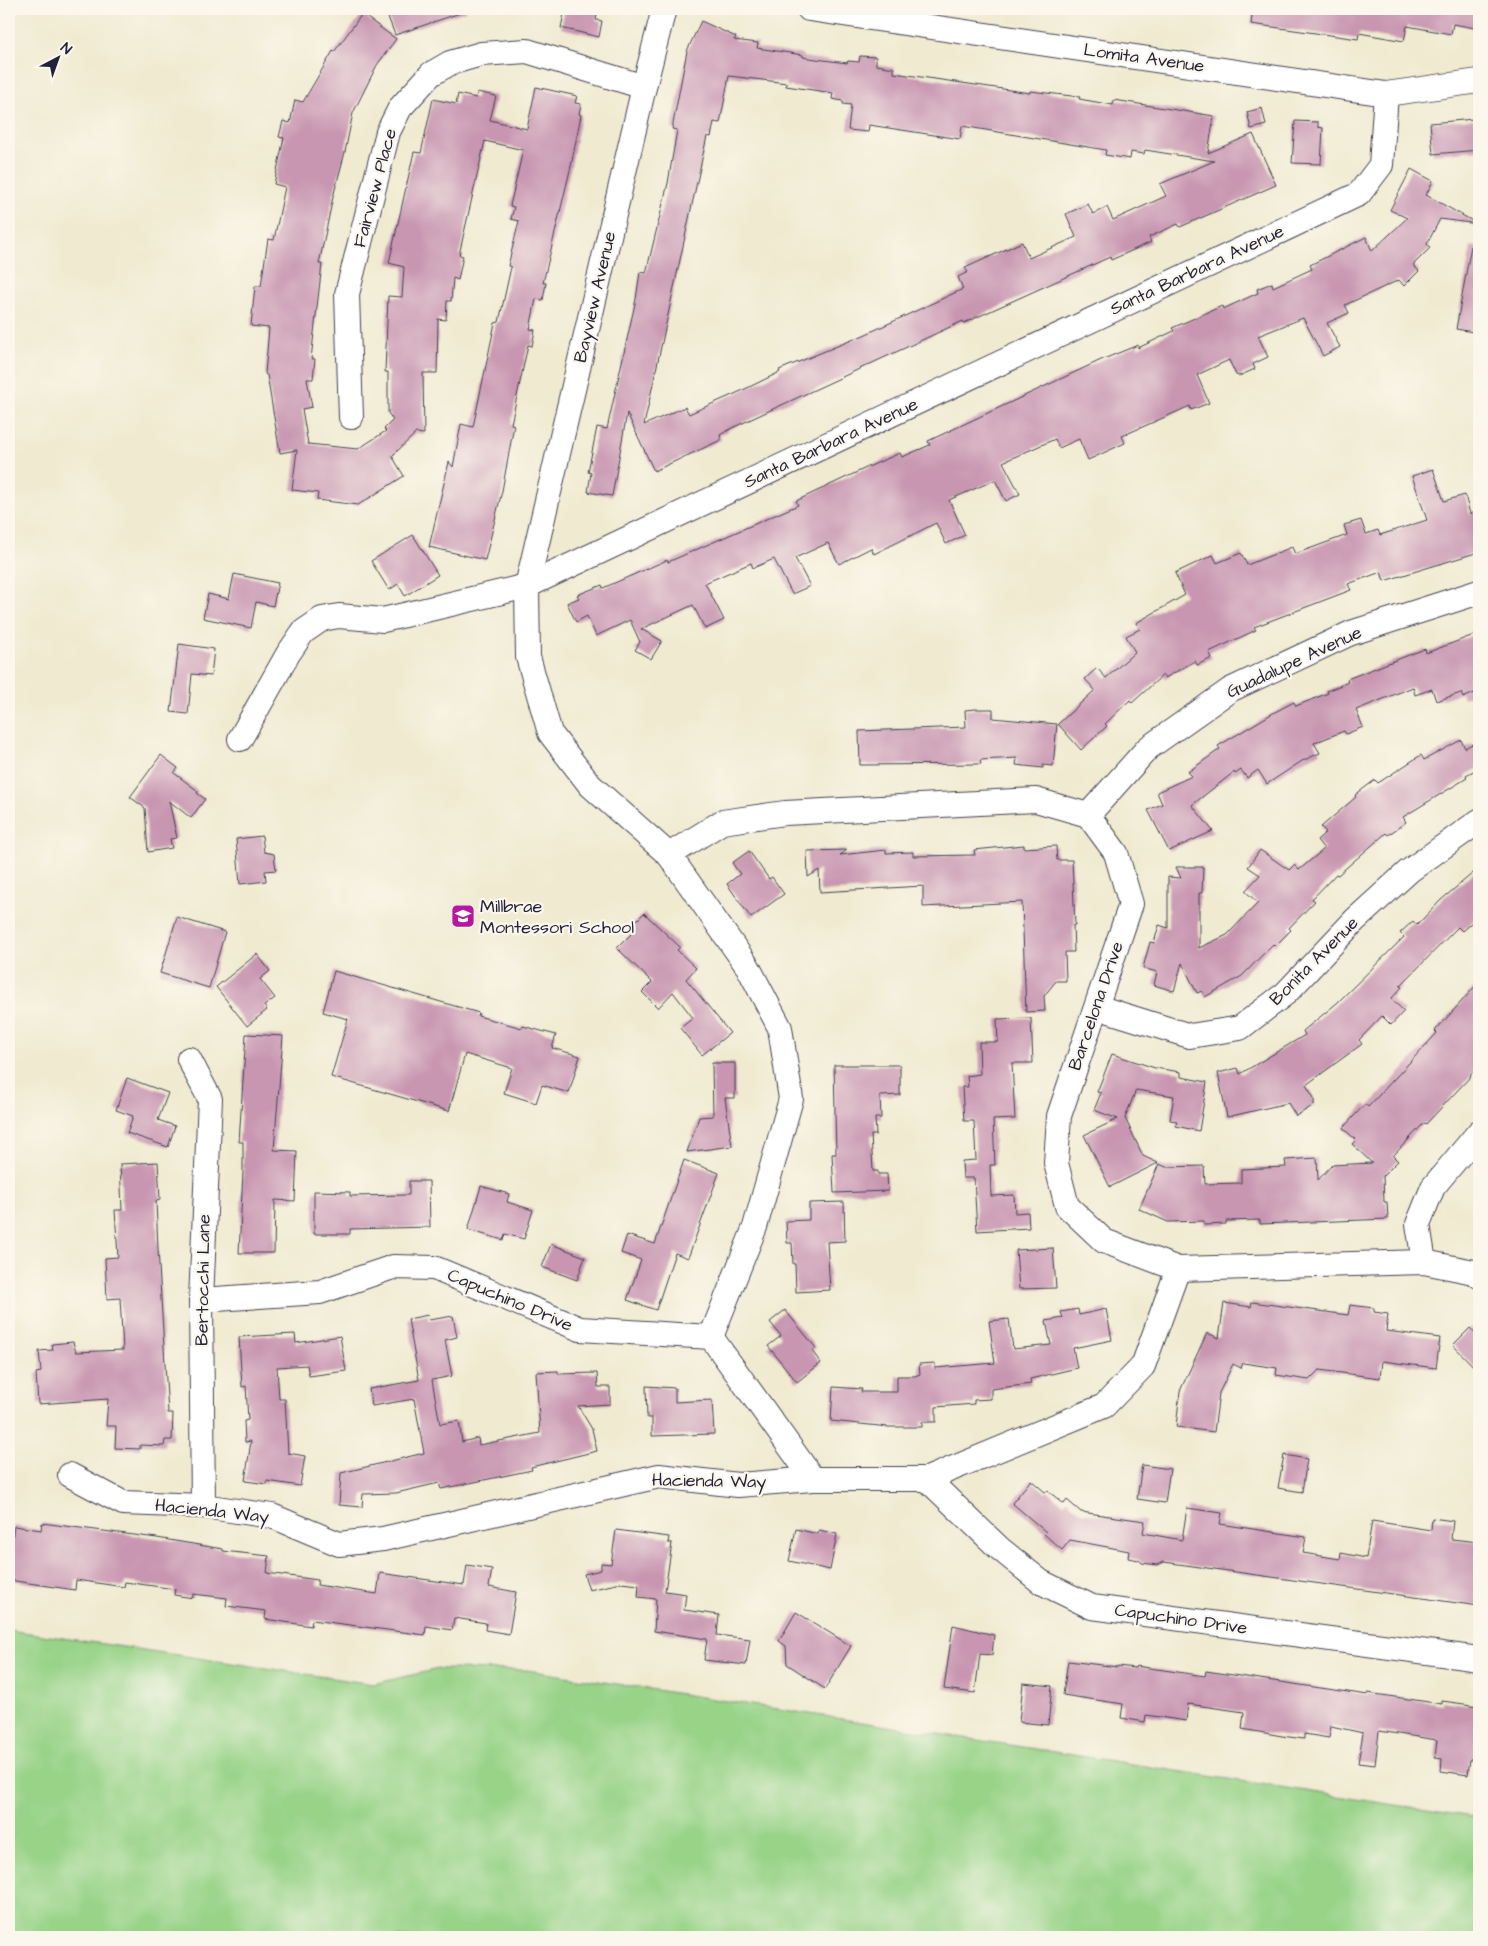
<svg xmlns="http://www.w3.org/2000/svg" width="1488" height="1946" font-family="'Architects Daughter',sans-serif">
  <rect width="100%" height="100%" fill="#fbf7ec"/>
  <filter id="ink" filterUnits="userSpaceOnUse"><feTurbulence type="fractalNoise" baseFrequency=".02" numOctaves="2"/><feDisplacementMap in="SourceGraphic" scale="10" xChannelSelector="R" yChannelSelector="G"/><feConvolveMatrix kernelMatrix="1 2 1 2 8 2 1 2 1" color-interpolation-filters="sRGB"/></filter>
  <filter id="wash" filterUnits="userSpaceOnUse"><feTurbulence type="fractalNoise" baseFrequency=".0096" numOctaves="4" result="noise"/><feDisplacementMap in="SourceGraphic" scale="20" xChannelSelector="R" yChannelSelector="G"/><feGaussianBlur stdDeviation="1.12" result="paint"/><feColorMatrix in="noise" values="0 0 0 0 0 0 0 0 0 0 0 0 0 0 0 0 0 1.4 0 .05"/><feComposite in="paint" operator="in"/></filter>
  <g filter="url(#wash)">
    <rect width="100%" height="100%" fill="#f0ead0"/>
    <path fill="#98d388" stroke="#5d7a62" d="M9,1630L373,1684L438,1669L527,1670L1479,1818V1937H9Z"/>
    <g id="blocks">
      <g fill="#c896b1" fill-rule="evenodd">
        <path d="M385,9H466V11L395,35Z"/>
        <path d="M565,9H598L596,20L602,21L599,37L561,28Z"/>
        <path d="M1253,9H1478L1475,28L1453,24L1451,34L1407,26L1404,41L1359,33L1358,39L1251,24Z"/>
        <path d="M362,14L396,39L377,65L353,113L345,152L333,197L319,264H322L311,359H315L313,379H307L312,407L302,409L308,444L358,449L386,431L384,429L393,420L388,413V372H385L388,296L402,297L404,267L389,263L414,152L421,153L433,99L456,104L458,94L476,98L477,92L496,96L490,120L527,129L536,87L577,96L575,103L581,104L579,114L581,115L571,166L543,283H546L543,300L536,299L530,329L535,330L532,346L528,345L511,424L514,425L502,491L485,560L429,547L449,462L453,467L461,424L473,427L495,323L499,322L511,267L508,266L519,221L511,219L514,207L510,206L523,150L485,141L459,255L463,256L458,280L453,278L451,301H447L446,320L438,319L437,373H423L424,434L416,433L392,456L404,476L358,505L317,500L318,493L292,490L297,450L280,453L267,375L265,374L269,328L251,326L255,286H261L268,239L274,240L285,187L274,184L284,138L279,137L283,121L290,123L295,100L303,102L333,51L334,52Z"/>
        <path d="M701,21L736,37L734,40L758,43L757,48L803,55V57L816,59L847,63L848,61L859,62L860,56L876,57V65L894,68V73L1030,93V91L1080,97L1079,99L1113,105L1114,100L1214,116L1208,153L1253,134L1276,185L1180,227L1178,224L1149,237L1151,242L1111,260L1110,257L964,323L963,321L732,428L720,435L721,440L654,471L627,413L612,496L588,492L591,473L588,472L597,427L607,429L636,299L640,272L646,273L668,183L677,130L672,129L687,51ZM729,76L787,83L786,86L833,93L832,99L843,101V104L851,105L848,130L868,132L869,125L960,139L962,126L1106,150L1105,155L1130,159L1131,152L1144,154L1145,150L1214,161L1160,184L1166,196L1113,220L1107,207L1093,214L1088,204L1066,214L1076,237L1029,258L1022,242L965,268L968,272L958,277L963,289L864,335L779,370L780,372L739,392L689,414L685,407L644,425L707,136L711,137L714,122L720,123Z"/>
        <path d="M1262,108L1266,125L1251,129L1247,112Z"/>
        <path d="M1474,119V124H1479V150L1433,154L1430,123Z"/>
        <path d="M1295,121L1318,122V127L1323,128L1321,164L1292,163Z"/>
        <path d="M1411,169L1433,181L1426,195L1478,224L1440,219L1427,244L1430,248L1413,265L1419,271L1404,286L1399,280L1345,305L1349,313L1327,323L1340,347L1323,356L1303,318L1258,336L1268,357L1253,364L1255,369L1239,376L1236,375L1229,360L1197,375L1209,403L1191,410L1190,406L1122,436L1125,443L1088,460L1079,439L1059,448L1055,439L1003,462L1020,494L1006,501L995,480L949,500L965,535L946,544L936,523L874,554L871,548L839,564L828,543L795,558L810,586L792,594L774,559L753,568L751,563L705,583L724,620L705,629L693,605L641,629L662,641L651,659L635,650L640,642L630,620L596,636L587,616L576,622L567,603L579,598L577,595L602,585L603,588L667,560L668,562L798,505L796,501L868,467L900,453L902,457L930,445L928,441L1101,360L1138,345V348L1174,331L1172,328L1222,306L1223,309L1258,293L1257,289L1272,283L1273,287L1312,269L1310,265L1366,237L1372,251L1407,218L1390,210Z"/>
        <path d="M1471,246L1479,247V333L1456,329Z"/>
        <path d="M1433,469L1444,501L1465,495L1470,514L1479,511V552L1384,581L1381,572L1348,584L1351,590L1254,627L1256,630L1209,652L1212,658L1197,665L1195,661L1165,678L1163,675L1132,703L1130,700L1105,724L1107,726L1081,750L1058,724L1095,690L1085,679L1097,668L1106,678L1135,652L1126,636L1140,629L1136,623L1185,595L1175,573L1213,555L1217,563L1241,553L1247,565L1292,547L1295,554L1347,535L1344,525L1361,520L1366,534L1378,530L1380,535L1427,520L1412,476Z"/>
        <path d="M413,535L438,575L405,596L398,584L389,590L371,561Z"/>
        <path d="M234,574L278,583L273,606L256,602L251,628L203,618L208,594L229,599Z"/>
        <path d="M1479,633V691L1463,698L1461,693L1436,701L1432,689L1415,695L1413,687L1356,710L1363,727L1346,734L1344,731L1314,743L1320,753L1302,761L1267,784L1258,770L1247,778L1241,770L1235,774L1234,772L1192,805L1213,831L1169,851L1148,810L1162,804L1157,792L1192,776L1188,772L1220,749L1218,746L1273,713L1294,702L1296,706L1328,693L1327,691L1348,682L1347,679L1414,653L1425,649L1426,653Z"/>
        <path d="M179,644L214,649L211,676L192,674L188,714L171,712Z"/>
        <path d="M976,709H993V718L1057,724L1053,766L1043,765V768L1016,765L1017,758L980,760L981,764L860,765L859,731L966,727L965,710Z"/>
        <path d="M1461,740L1465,748L1472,744L1479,756V768L1466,775L1467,778L1403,817L1406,822L1388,835L1386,833L1338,875L1336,874L1312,899L1315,901L1289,928L1291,930L1275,946L1273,944L1242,976L1205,997L1202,991L1197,993L1182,963L1174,991L1154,985L1157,972L1143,968L1150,942L1154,943L1159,925L1168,928V877L1181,878L1176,867H1203L1202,893H1199V948L1227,935L1258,903L1245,891L1260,875L1248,867L1260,850L1289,870L1294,865L1299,870L1324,849L1317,840L1326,832L1321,827L1356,797L1355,795L1375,780L1378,783L1421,755L1424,760Z"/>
        <path d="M161,755L178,768L174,773L198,791L197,793L205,799L191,818L169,801L177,838L170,839L172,848L148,852L145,808L130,797Z"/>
        <path d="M262,836L264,852L274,854L276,870L265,871L266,881L240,884L236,839Z"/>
        <path d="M1024,845V848L1056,846L1057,860H1072L1075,925H1073L1074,952H1065L1066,981H1056L1044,996L1045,1011L1026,1012L1022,902L923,907V886L820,892L819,870L808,877L807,851L847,850L840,855L886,850V853L913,852V856L975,855L974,850Z"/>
        <path d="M749,851L769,879L772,877L784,894L751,918L727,884L740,874L732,863Z"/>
        <path d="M1479,868V916L1462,931L1458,927L1400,986L1402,987L1391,999L1404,1011L1391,1025L1382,1016L1359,1040L1362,1044L1306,1085L1314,1098V1105L1296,1116L1288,1103L1227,1117L1218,1073L1238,1068L1240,1074L1305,1035L1303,1031L1337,1003L1404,937L1400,933L1413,921L1417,925L1441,900Z"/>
        <path d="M644,913L680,947L677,950L696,968L686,979L730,1033L702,1055L680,1028L693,1018L673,992L658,1008L642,992L652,982L617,948L634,931L630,927Z"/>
        <path d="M177,917L225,932L209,988L160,973Z"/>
        <path d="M257,954L270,971L260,979L275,998L264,1006L267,1010L247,1026L216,987Z"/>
        <path d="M334,971L479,1013L478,1016L522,1028L523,1026L556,1035L552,1048L580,1056L569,1093L542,1085L536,1103L504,1093L512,1068L465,1054L449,1111L331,1077L348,1019L323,1012Z"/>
        <path d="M1479,982V1064L1470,1075L1471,1076L1426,1124L1424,1123L1393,1156L1398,1161L1383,1176L1384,1202H1387L1388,1219L1260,1224V1220L1226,1221V1224L1204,1225V1221L1168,1222L1139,1209L1159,1164L1166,1167L1204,1166L1205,1184L1241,1183V1169L1286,1167L1285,1160L1317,1158L1318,1180L1332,1165L1372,1163L1352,1144L1356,1140L1343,1128L1365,1104L1368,1107L1437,1033L1435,1031Z"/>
        <path d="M1031,1018L1033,1063H1012L1015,1119L993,1120L995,1165H990L991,1196L1014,1195L1015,1213L1028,1212L1029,1228L977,1231L974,1178H963L962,1161L976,1160L974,1121H964L962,1087H968L967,1076L980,1074L979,1042H998L997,1019Z"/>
        <path d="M246,1034L283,1036L274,1150L297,1151L295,1201L275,1200L274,1253H239L243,1172V1142H239Z"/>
        <path d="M1112,1054L1155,1068L1181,1072V1077L1207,1082L1199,1131L1176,1126L1177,1121L1170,1120L1174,1096L1136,1090L1125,1118L1143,1156L1158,1163L1110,1187L1084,1135L1118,1119L1094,1110L1101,1093L1097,1092Z"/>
        <path d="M712,1063H735V1098H725L732,1146L687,1152L699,1117L713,1116Z"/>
        <path d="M834,1065H900V1095L880,1096L881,1118H875L876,1135H871L873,1171H878V1174H887L888,1191L834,1193L832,1154H836Z"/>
        <path d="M127,1078L168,1093L158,1120L175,1126L168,1147L127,1133L133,1116L116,1110Z"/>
        <path d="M684,1160L719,1173L688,1258L675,1253L656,1310L627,1300L641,1260L621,1253L627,1235L655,1244Z"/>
        <path d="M158,1162L160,1200L156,1201L158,1249L168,1413H173L172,1440H165L164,1446L140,1445V1449L115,1448L116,1426H106L108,1399L38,1404L36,1373L41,1372L39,1351L53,1350L52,1344L73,1342L76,1352L123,1350L120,1298L107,1299L105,1258L118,1257L115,1210H122L120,1164Z"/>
        <path d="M409,1181H429L430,1227L350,1229V1234H314V1191L350,1192V1196L409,1195Z"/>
        <path d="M481,1186L509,1194L507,1202L533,1210L524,1239L505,1234L503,1240L468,1230Z"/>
        <path d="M844,1202L845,1241L827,1242L830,1290L796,1292L795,1264H793L792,1243H787L786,1221L809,1220V1203Z"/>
        <path d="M551,1244L585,1257L577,1280L542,1267Z"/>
        <path d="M1053,1248L1056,1288L1019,1289L1016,1250Z"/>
        <path d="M1252,1302L1348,1315L1350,1305L1374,1308V1312L1388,1314L1386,1331L1440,1338L1436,1368L1382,1361L1380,1378L1319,1370L1309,1380L1276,1375L1277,1368L1243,1363L1241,1368L1233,1364L1219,1393L1214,1432L1176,1427L1180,1391L1207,1333L1219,1338L1224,1303L1251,1307Z"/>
        <path d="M1078,1309L1079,1315L1106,1309L1112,1340L1073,1348L1077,1368L1030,1379L1031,1384L991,1389V1399L974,1400V1404L936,1407V1422H922V1427H889L831,1421L833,1387L862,1389L861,1392H897V1376H915L920,1374L919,1364L935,1363V1368L995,1363L989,1321L1009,1319L1013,1349L1051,1345L1046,1321L1063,1318L1061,1312Z"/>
        <path d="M785,1310L816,1348L812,1351L821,1363L797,1382L768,1346L781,1336L770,1322Z"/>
        <path d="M428,1315L429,1320L453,1316L457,1337L445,1340L452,1376L432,1380L440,1424L459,1421L462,1442L478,1438L479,1445L540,1433L536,1372L558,1371V1374L597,1373L598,1387H610V1404L578,1406L592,1429L597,1451L531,1467L532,1470L441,1489L439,1483L396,1493L363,1494L362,1507L339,1505L341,1473L424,1453L414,1399L372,1406L369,1389L419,1380L408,1319Z"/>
        <path d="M1470,1328L1479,1338V1372L1453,1345Z"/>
        <path d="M295,1334L296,1343L340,1336L346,1371L309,1376L307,1365L277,1367L279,1399H285L288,1453L305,1456L300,1486L267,1481V1484L245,1481L251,1441L245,1442L244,1421L248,1420L246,1386L242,1387L239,1337Z"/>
        <path d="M646,1386L675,1388V1402L712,1400L714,1434L652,1436V1418H647Z"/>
        <path d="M1284,1455L1307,1459L1302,1492L1278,1488Z"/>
        <path d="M1142,1465L1170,1469L1165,1503L1137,1499Z"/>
        <path d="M1031,1480L1046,1493L1048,1491L1064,1504L1067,1500L1081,1512L1145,1521L1143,1533L1182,1540L1187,1508L1222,1513L1220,1524L1306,1537L1303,1553L1340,1559L1341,1553L1366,1558L1372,1521L1431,1530L1432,1518L1453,1521L1451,1539L1479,1542V1606L1164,1562L1158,1565L1142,1563L1139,1560L1128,1558L1129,1551L1070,1540L1062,1550L1044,1534L1046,1532L1012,1503Z"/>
        <path d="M42,1523L157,1538L223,1549V1551L269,1556L267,1573L318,1580L317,1585L377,1594L380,1573L464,1585L467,1565L492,1569L489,1587L516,1592L509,1634L485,1630L486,1623L454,1618L452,1630L426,1626L425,1635L312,1620L311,1626L265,1619L266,1611L226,1606L227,1598L193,1594V1598L174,1595L175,1589L125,1582L124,1587L76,1580L75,1590L9,1580V1541H12L14,1526L41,1530Z"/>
        <path d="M796,1529L818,1534L819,1530L837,1534L830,1570L789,1561Z"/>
        <path d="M616,1530L669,1537L668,1543H672L665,1591L686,1594L684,1610L719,1615L717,1635L750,1639L746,1665L704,1660L707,1639L654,1631L656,1599L638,1597L639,1585L621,1583L589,1590L584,1574L601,1570V1563L611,1564Z"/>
        <path d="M796,1612L851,1646L825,1689L787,1664L786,1646L779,1641Z"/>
        <path d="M953,1625L994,1635L992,1655L980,1654L975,1693L944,1689Z"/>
        <path d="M1068,1661L1118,1667V1666L1135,1668L1136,1666L1205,1676L1206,1671L1368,1695V1693L1442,1704V1701L1479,1706V1760L1470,1759L1468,1775L1441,1771L1442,1759L1435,1758L1437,1740L1379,1731L1375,1765L1358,1763L1363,1733L1331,1726L1329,1738L1304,1734V1739L1282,1736L1242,1729L1244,1712L1188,1704L1186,1721L1146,1715L1145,1722L1121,1718L1123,1704L1063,1695Z"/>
        <path d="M1023,1683L1052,1686L1048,1725L1019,1722Z"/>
      </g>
    </g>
  </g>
  <g filter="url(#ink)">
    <use href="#blocks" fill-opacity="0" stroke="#414051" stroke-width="1"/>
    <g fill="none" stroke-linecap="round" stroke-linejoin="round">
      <g stroke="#414051" stroke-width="26">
        <g id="street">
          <path d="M664,9L644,87L527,586L528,657L550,733L590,785L669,855L748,967L780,1028L791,1099L755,1227L711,1337"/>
          <path d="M809,9L1386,94L1479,81"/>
          <path d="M351,417L347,294L388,132L400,108L431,74L450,63L481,54L527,51L644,87"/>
          <path d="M240,739L288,654L303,632L322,619L339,616L383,620L527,586L1359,194L1381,165L1386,94"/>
          <path d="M1088,815L1148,748L1230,690L1351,633L1479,592"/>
          <path d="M669,855L722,822L785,813L1036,800L1088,815L1116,853L1131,904L1059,1116L1056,1163L1067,1206L1104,1241L1178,1269L1424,1262L1474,1272L1479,1276"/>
          <path d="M1097,1007L1190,1036L1240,1028L1286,993L1355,920L1409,871L1479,821"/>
          <path d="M189,1059L210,1099L201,1300L203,1506"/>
          <path d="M1424,1262L1418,1224L1433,1187L1479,1132"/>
          <path d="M201,1300L320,1292L393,1267L434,1268L580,1329L711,1337L813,1479"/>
          <path d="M70,1475L123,1503L203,1506L272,1516L339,1544L383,1539L659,1476L738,1485L813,1479H927L1104,1406L1143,1366L1178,1269"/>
          <path d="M927,1479L999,1548L1041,1582L1092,1607L1479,1659"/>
        </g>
      </g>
      <use href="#street" stroke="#fff" stroke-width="24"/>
    </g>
  </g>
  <defs>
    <g id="school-square" transform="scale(1.25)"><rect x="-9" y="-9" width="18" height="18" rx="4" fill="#b5179e" stroke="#fbf7ec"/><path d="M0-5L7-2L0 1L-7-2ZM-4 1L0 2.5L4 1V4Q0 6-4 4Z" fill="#fff"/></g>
  </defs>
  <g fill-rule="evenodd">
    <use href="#school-square" x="463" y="916"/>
  </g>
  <g text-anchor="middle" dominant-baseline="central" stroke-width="4.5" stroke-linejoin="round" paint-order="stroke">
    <g font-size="18" fill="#22223b" stroke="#fbf7ec">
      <text transform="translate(1144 58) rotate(8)">Lomita Avenue</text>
      <text transform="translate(375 188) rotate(-75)">Fairview Place</text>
      <text transform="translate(1197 270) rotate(-25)">Santa Barbara Avenue</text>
      <text transform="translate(595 297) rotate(-77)">Bayview Avenue</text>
      <text transform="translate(831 443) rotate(-25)">Santa Barbara Avenue</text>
      <text transform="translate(1294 662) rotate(-25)">Guadalupe Avenue</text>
      <text transform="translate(1314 961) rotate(-45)">Bonita Avenue</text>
      <text transform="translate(1096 1006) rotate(-71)">Barcelona Drive</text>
      <text transform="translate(203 1280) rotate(-89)">Bertocchi Lane</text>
      <text transform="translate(510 1300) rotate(23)">Capuchino Drive</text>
      <text transform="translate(709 1481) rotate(1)">Hacienda Way</text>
      <text transform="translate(212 1511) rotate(6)">Hacienda Way</text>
      <text transform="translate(1181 1619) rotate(8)">Capuchino Drive</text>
    </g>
    <g font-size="18" fill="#22223b" stroke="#fbf7ec" text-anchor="start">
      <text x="480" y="906">Millbrae<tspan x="480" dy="21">Montessori School</tspan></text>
    </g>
  </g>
  <rect width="1488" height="1946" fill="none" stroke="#fbf7ec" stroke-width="30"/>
  <g transform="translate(58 58) rotate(41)" stroke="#fbf7ec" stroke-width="4" paint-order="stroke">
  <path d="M0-4L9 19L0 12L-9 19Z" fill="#22223b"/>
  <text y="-8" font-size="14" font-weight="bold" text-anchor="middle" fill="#22223b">N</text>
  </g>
</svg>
